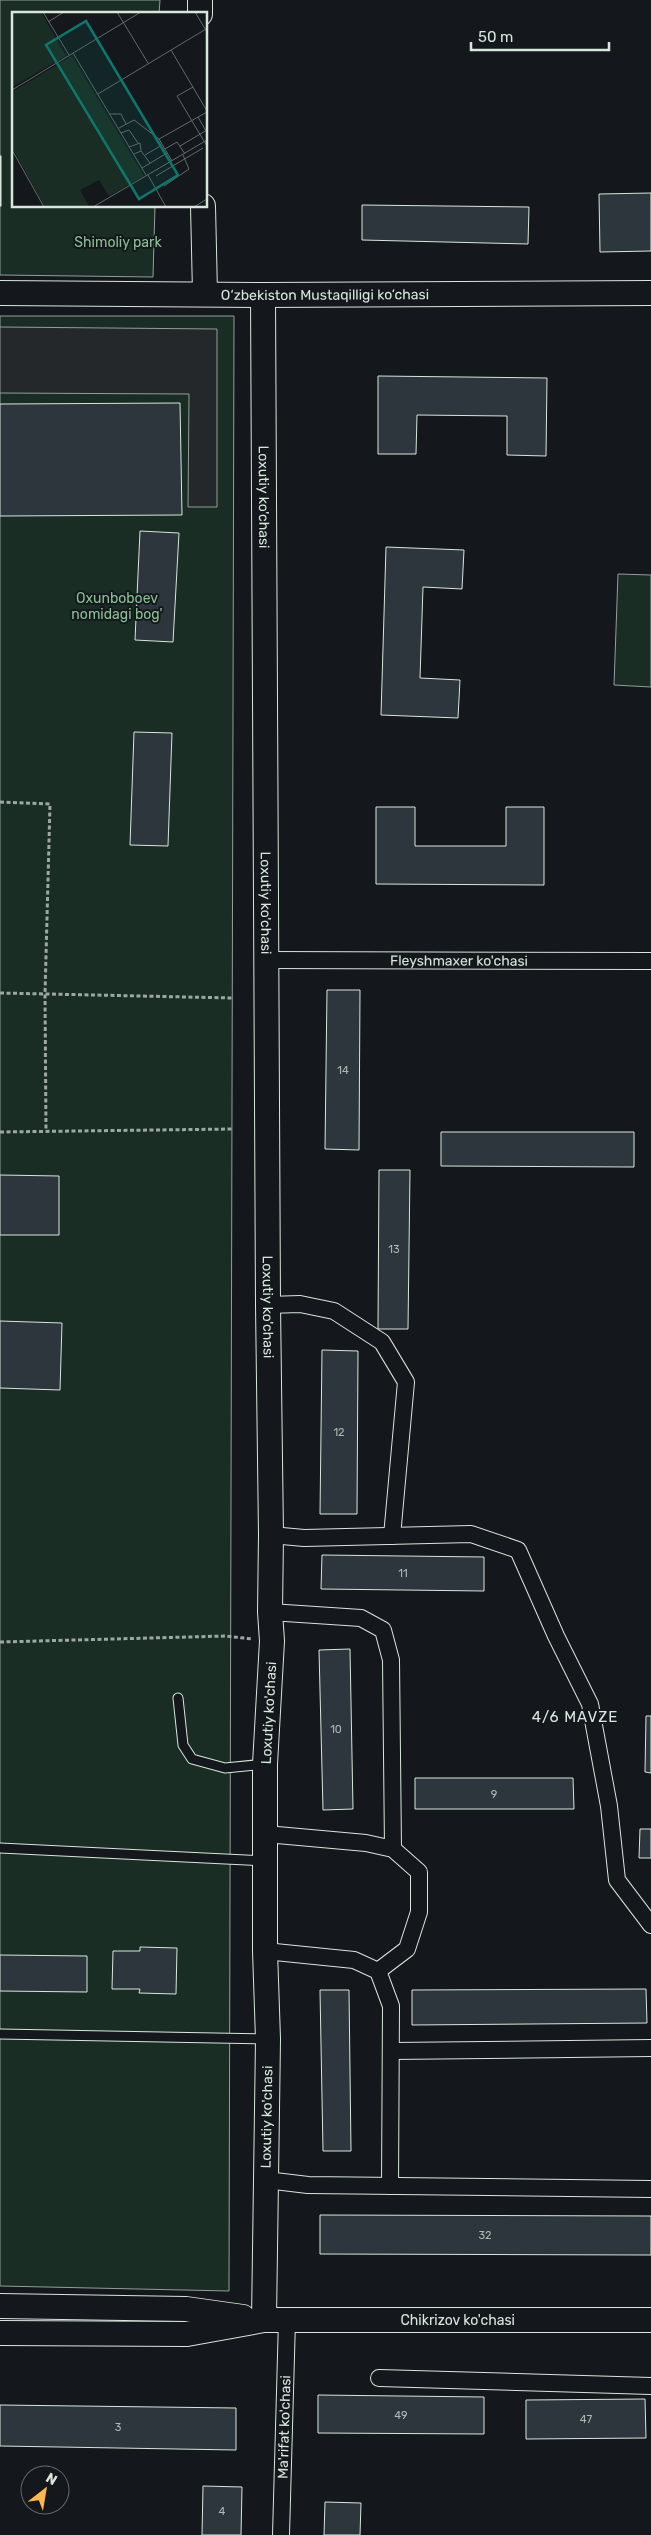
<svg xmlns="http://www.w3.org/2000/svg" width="651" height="2535" font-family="Rubik,sans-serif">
  <rect width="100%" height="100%" fill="#14181c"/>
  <g fill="#1a2d24" stroke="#939e99">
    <path d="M0,0H160L159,14H14V206H155L153,277L0,275Z"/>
    <path d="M0,316H234L229,2291L0,2286Z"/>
    <path d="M618,574L651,575V687L614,685Z"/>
  </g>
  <path fill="#24282b" stroke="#939e99" d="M0,327L217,329V507H188L189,394L0,393Z"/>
  <g fill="#2c363c" stroke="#d8e6dc">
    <rect x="0" y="156" width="1" height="50"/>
    <path d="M651,193V251L600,252L599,194Z"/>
    <path d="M362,205L529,207L528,244L362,240Z"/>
    <path d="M378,376L547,378L546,456L507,455V416L417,415L416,454H378Z"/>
    <path d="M180,403L182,515L0,516V404Z"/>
    <path d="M140,531L179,533L173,642L135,640Z"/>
    <path d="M386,547L464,550L462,589L423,587L420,678L460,680L458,718L381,715Z"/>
    <path d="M134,732L172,733L168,846L130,845Z"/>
    <path d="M376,807H415V846H506V807H544V885L376,884Z"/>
    <path d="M327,990H360L359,1150L325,1149Z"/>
    <path d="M441,1132H634V1167L441,1166Z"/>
    <path d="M379,1170H410L408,1329H378Z"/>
    <path d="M0,1175L59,1176V1235H0Z"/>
    <path d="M0,1321L62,1323L60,1390L0,1388Z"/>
    <path d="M322,1350L358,1351L357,1514H320Z"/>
    <path d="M322,1555L484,1557V1591L321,1589Z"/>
    <path d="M350,1649L353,1809L323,1810L319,1650Z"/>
    <path d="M646,1716H651V1773L645,1772Z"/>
    <path d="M415,1778H573L574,1809H415Z"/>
    <path d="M640,1829H651V1858H639Z"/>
    <path d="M140,1947L177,1948L176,1994L139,1993L140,1989H112L113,1951H140Z"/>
    <path d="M0,1955L87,1956V1992L0,1991Z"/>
    <path d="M646,1989L647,2023L412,2025V1990Z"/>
    <path d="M320,1990H349L351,2151H323Z"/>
    <path d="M320,2215L651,2216V2255L320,2254Z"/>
    <path d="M318,2395L484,2397V2434L318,2433Z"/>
    <path d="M645,2399L646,2438L526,2439V2400Z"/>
    <path d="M0,2405L236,2408V2450L0,2446Z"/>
    <path d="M203,2486L242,2487L241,2535H202Z"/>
    <path d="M325,2502L361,2503L360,2535H324Z"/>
  </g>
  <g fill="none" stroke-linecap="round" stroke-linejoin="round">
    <g stroke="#d8e6dc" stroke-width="11">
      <g id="lane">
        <path d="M178,1698L183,1745L192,1759L225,1768L265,1764"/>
        <path d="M0,1848L264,1861"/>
        <path d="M0,2034L267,2039"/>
      </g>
    </g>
    <g stroke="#d8e6dc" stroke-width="18">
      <g id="street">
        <path id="s1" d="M267,960L651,961"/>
        <path d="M268,1305L300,1304L334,1311L382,1342L406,1382L392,1536"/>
        <path d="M271,1535L304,1538L471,1534L518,1550L556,1636L590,1704L609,1806L617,1880L651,1925"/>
        <path d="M270,1612L361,1618L383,1630L391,1660L393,1849"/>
        <path d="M266,1834L366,1843L393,1849L419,1872V1912L407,1949L378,1971"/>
        <path d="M265,1951L354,1960L378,1971L391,2006L390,2186"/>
        <path d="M391,2051L651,2048"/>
        <path d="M266,2180L308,2185L651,2189"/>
        <path d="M379,2378L651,2386"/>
        <path id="s2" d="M281,2535L287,2320"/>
      </g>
    </g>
    <g stroke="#d8e6dc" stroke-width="26">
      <g id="secondary">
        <path d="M200,0V14"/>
        <path d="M203,206L205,293"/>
        <path id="s3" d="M0,293L263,295L651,293"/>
        <path id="s4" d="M263,295L268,1305L271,1535L270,1612L272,1641L265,1764V1951L268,2039L264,2320"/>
        <path d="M0,2306L186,2309L243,2317"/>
        <path id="s5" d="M0,2333L187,2334L264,2320H651"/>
      </g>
    </g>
    <g stroke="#9da8a2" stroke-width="3" stroke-dasharray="4 2.5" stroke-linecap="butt">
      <path d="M0,802L50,804L45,994L46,1131"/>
      <path d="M0,993L233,998"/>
      <path d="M0,1132L232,1129"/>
      <path d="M0,1642L226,1636L252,1639"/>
    </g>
    <use href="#lane" stroke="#14181c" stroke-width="9"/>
    <use href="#street" stroke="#14181c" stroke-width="16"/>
    <use href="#secondary" stroke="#14181c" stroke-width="24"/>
  </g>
  <g text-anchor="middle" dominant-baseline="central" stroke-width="4" stroke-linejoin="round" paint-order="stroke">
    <g font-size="11" fill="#adbab4">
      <text x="343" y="1070">14</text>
      <text x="394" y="1249">13</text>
      <text x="339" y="1432">12</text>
      <text x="403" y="1573">11</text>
      <text x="336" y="1729">10</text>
      <text x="494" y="1794">9</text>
      <text x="485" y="2235">32</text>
      <text x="401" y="2415">49</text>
      <text x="586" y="2419">47</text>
      <text x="118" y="2427">3</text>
      <text x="222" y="2511">4</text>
    </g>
    <g font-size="14" fill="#8ac095" stroke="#14181c">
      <text x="118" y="242">Shimoliy park</text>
      <text x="117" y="598">Oxunboboev<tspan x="117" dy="16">nomidagi bog'</tspan></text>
    </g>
    <g font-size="14" fill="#d8e6dc" stroke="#14181c">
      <text stroke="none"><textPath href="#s3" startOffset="325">O‘zbekiston Mustaqilligi ko‘chasi</textPath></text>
      <text stroke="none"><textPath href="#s4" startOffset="202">Loxutiy ko'chasi</textPath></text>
      <text stroke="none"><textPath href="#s4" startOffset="608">Loxutiy ko'chasi</textPath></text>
      <text stroke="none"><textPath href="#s1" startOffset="192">Fleyshmaxer ko'chasi</textPath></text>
      <text stroke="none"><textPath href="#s4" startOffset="1012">Loxutiy ko'chasi</textPath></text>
      <text transform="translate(269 1713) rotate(-87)">Loxutiy ko'chasi</text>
      <text transform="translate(267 2117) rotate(-89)">Loxutiy ko'chasi</text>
      <text stroke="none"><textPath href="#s5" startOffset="459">Chikrizov ko'chasi</textPath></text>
      <text stroke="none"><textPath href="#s2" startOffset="108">Ma'rifat ko'chasi</textPath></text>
    </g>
    <g font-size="15" letter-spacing="1" fill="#d8e6dc" stroke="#14181c">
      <text x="575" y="1717">4/6 MAVZE</text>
    </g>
  </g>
  <g transform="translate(12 12)">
    <rect width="195" height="195" fill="#14181c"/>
    <path d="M0,0H29L54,44L0,75ZM60,44L132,164L97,184L87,168L68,178L77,195H33L0,136V80Z" fill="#1a2d24"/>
    <path fill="none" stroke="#626a69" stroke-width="1" d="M31,0L57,43M105,0L136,51M183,0L195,20M36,10L52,0M159,38L195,99M61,41L134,163M181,75L165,84L195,134M0,78L129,0M86,82L194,17M98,102H109L114,112M186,105L194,119M107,116L122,108L147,127L160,149M109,121L117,118L126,131M147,127L195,100M168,134L195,118M117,135L128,131L129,139M153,137L165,130L173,142M0,138L32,195M122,142L129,139L138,151M133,143L150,133M130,156L155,141M136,163L154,195M144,164L191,136M152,174L177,157L171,143M81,195L195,128M182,195L195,187"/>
    <path fill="#0f766e" fill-opacity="0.15" stroke="#0f766e" stroke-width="2.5" d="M74,9L166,163L127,187L34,33Z"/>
    <rect width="195" height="195" fill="none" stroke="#d8e6dc" stroke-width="2.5"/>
  </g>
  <g transform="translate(45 2490) rotate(31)"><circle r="24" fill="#14181c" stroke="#626a69"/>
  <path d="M0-4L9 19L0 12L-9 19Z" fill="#ffb74d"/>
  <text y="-8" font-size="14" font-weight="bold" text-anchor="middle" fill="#d8e6dc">N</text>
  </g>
  <path d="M471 42v8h138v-8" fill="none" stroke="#d8e6dc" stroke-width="2.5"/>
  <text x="478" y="42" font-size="15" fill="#d8e6dc" stroke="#14181c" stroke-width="4" paint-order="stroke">50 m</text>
</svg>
